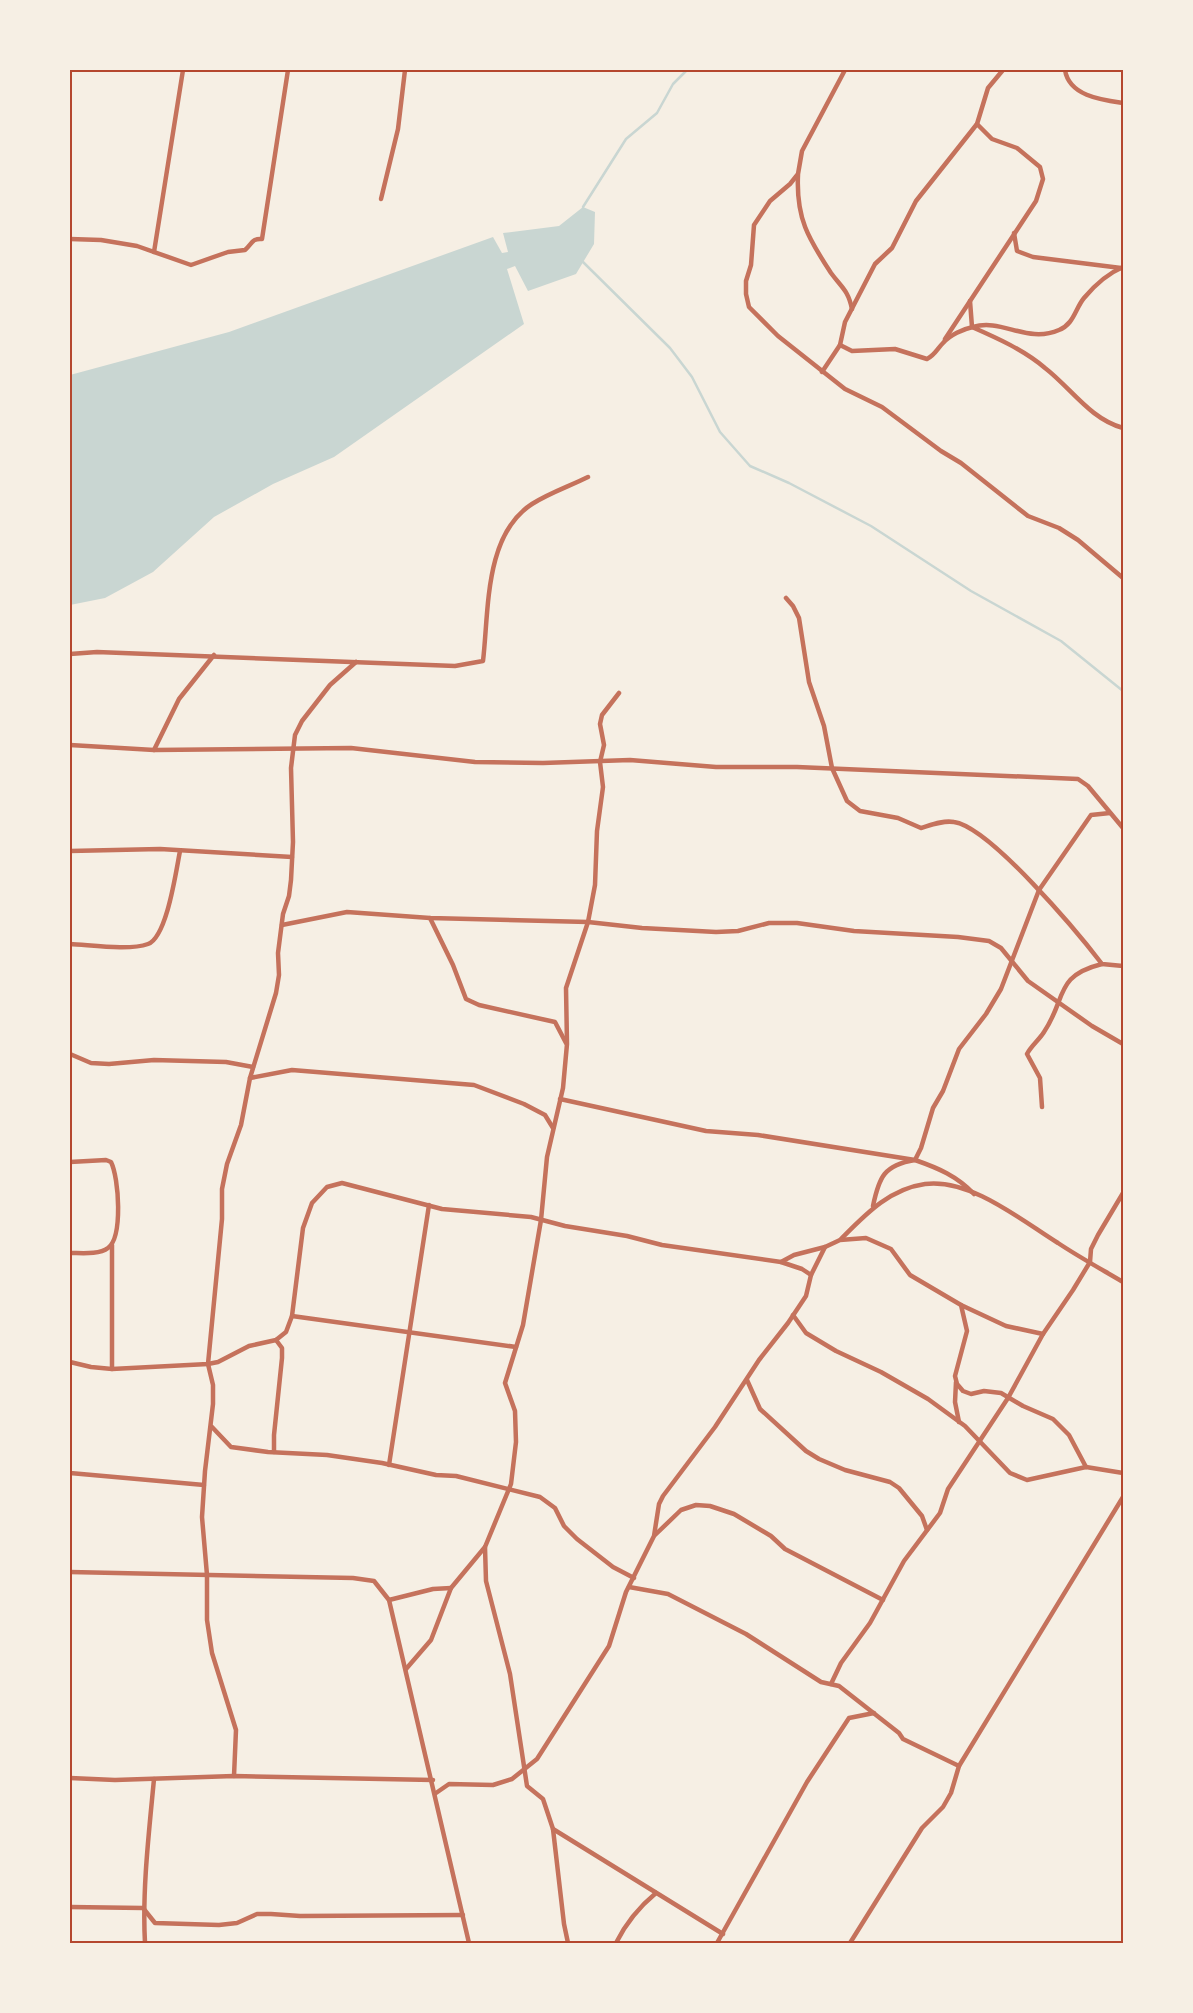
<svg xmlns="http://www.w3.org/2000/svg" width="1193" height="2013" font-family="Montserrat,sans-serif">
  <rect width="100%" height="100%" fill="#f6efe4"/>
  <path fill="#c9d6d2" d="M583,207L595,212L594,244L576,274L528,291L515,266L507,269L524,324L334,457L273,484L214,517L153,572L105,598L70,605V375L229,332L493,237L502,253L508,252L503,233L559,226Z"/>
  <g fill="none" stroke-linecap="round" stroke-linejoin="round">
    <g stroke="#c9d6d2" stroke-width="2.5">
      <path d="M583,207L626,139L657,113L673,84L687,70"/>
      <path d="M583,262L670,348L692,377L720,432L750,466L789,483L871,526L971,591L1061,641L1123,691"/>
    </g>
    <g stroke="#c5725c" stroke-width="4.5">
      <path d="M845,70L802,151L798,174L790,184L770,201L754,225L751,265L746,281V294L749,307L778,336L845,389L882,407L941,451L961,463L1028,516L1059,528L1078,540L1123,578"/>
      <path d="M1065,70C1069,96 1102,100 1123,103"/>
      <path d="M798,175C796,218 808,238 831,273C842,288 848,290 852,309"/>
      <path d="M381,199L398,129L405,70"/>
      <path d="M1014,233L1017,251L1033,257L1121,268"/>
      <path d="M70,239L101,240L137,246L191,265L228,252L245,250C252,244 252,238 262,239L288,70"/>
      <path d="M154,252L183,70"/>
      <path d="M970,301L972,327C997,338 1024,350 1045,368C1071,388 1090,419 1123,428"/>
      <path d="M945,339L1036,201L1043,179L1040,167L1017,148L992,139L977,124"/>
      <path d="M840,345L852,351L895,349L927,359C935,355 937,349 943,343C950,335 963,329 973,327C1002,318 1027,344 1059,330C1074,324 1075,309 1084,298C1094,286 1109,273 1123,267"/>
      <path d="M822,372L840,345L845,322L875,264L892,248L916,201L977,124L988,88L1003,70"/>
      <path d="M786,598L793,606L799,618L809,682L824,726L832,768L847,801L860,811L898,818L921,828C931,825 943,820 954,822C990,827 1079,934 1102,964L1123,966"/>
      <path d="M70,654L97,652L455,666L483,661C489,611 484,535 532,504C549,493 570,486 588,477"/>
      <path d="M70,745L154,750L351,748L475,762L543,763L630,760L716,767H797L1078,779L1088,786L1123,828"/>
      <path d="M154,750L179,699L214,655"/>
      <path d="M70,851L160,849L292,857"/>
      <path d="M430,918L453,965L466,999L479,1005L555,1022L566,1043"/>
      <path d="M282,925L347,912L430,918L588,922L642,928L716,932L738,931L769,923H797L854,931L958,937L989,941L1001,948L1028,981L1092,1026L1123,1044"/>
      <path d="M70,944C91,945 129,951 148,944C167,937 176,871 180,851"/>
      <path d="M70,1054L91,1063L109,1064L154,1060L226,1062L253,1067"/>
      <path d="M250,1078L292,1070L474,1085L524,1104L545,1115L553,1128"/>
      <path d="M560,1099L706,1131L758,1135L915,1160C938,1168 957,1176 974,1194"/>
      <path d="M1042,1107L1040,1078L1027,1054C1031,1046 1039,1040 1044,1032C1067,998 1054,976 1102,964"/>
      <path d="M70,1162L106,1160L111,1162C119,1178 123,1237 108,1248C99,1255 81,1253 70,1253"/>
      <path d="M873,1206C879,1177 884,1165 915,1160L921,1148L933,1108L943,1091L959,1049L986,1014L1001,989L1039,890L1091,815L1110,813"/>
      <path d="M841,1239C865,1215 889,1189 925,1184C970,1178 1021,1220 1058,1243C1079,1257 1101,1269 1123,1282"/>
      <path d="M112,1245V1369"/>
      <path d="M781,1262L794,1255L825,1247L840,1240L866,1238L891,1249L910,1275L961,1305L967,1331L955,1376L957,1384L963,1391L971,1394L984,1391L1001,1393L1023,1406L1053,1419L1069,1435L1086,1467"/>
      <path d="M961,1305L1006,1326L1043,1334"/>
      <path d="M793,1315L806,1333L836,1351L881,1372L928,1399L965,1426L1010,1473L1027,1480L1086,1467L1123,1473"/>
      <path d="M292,1316L516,1347"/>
      <path d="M70,1362L91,1367L112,1369L208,1364L218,1362L249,1346L276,1340L286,1332L292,1316L303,1228L312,1203L327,1187L342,1183L442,1209L531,1217L565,1226L627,1236L662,1245L781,1262L802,1269L811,1275"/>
      <path d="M747,1380L760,1409L806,1451L819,1459L845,1470L890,1482L899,1488L922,1516L927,1530"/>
      <path d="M956,1382L955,1402L959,1422"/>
      <path d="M212,1427L231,1447L268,1452L327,1455L382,1463L436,1475L456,1476L540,1497L555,1508L564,1526L577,1539L613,1567L634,1578"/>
      <path d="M274,1452V1435L282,1358V1348L276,1340"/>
      <path d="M389,1465L429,1205"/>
      <path d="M70,1473L204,1485"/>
      <path d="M655,1535L681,1510L696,1505L710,1506L734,1514L771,1536L785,1549L883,1600"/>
      <path d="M485,1547L486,1581L510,1674L527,1786L543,1799L553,1829L723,1934"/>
      <path d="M70,1572L353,1578L374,1581L389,1600L469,1943"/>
      <path d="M629,1587L668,1594L746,1634L821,1682L839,1686L899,1733L903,1739L959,1766"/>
      <path d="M389,1600L433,1589L451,1588"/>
      <path d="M406,1669L431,1640L451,1588L485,1547L511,1484L516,1442L515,1411L505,1383L523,1325L541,1220L547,1157L563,1088L567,1044L566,988L588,922L595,885L597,831L603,787L600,762L604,745L600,724L602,715L619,693"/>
      <path d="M831,1684L841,1663L870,1623L904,1561L940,1513L948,1489L1008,1398L1043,1334L1073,1290L1090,1262L1091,1249L1098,1235L1123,1193"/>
      <path d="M234,1776L236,1730L212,1653L207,1620V1575L202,1517L205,1471L213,1404V1385L208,1364L222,1219V1189L227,1164L241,1125L250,1078L276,993L279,975L278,953L283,914L289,896L291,880L293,842L291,768L295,735L302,721L330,685L356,662"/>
      <path d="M70,1778L115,1780L234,1776L433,1780"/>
      <path d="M436,1793L449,1784L493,1785L512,1779L537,1759L609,1646L626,1592L654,1536L659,1504L663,1496L715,1427L759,1360L788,1323L806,1296L811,1275L825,1247"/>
      <path d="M553,1829L564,1924L568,1943"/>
      <path d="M70,1907L143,1908L155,1923L219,1925L237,1923L257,1914H271L300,1916L463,1915"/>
      <path d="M145,1943C142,1891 149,1832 154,1779"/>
      <path d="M616,1943C626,1923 639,1907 656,1893"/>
      <path d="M717,1943L807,1782L849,1718L874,1713"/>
      <path d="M850,1943L922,1828L943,1807L951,1793L959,1766L1123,1497"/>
    </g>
  </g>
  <rect width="1193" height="2013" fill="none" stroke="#f6efe4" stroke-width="142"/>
  <rect x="71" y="71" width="1051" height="1871" fill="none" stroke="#b5482f" stroke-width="2"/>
</svg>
